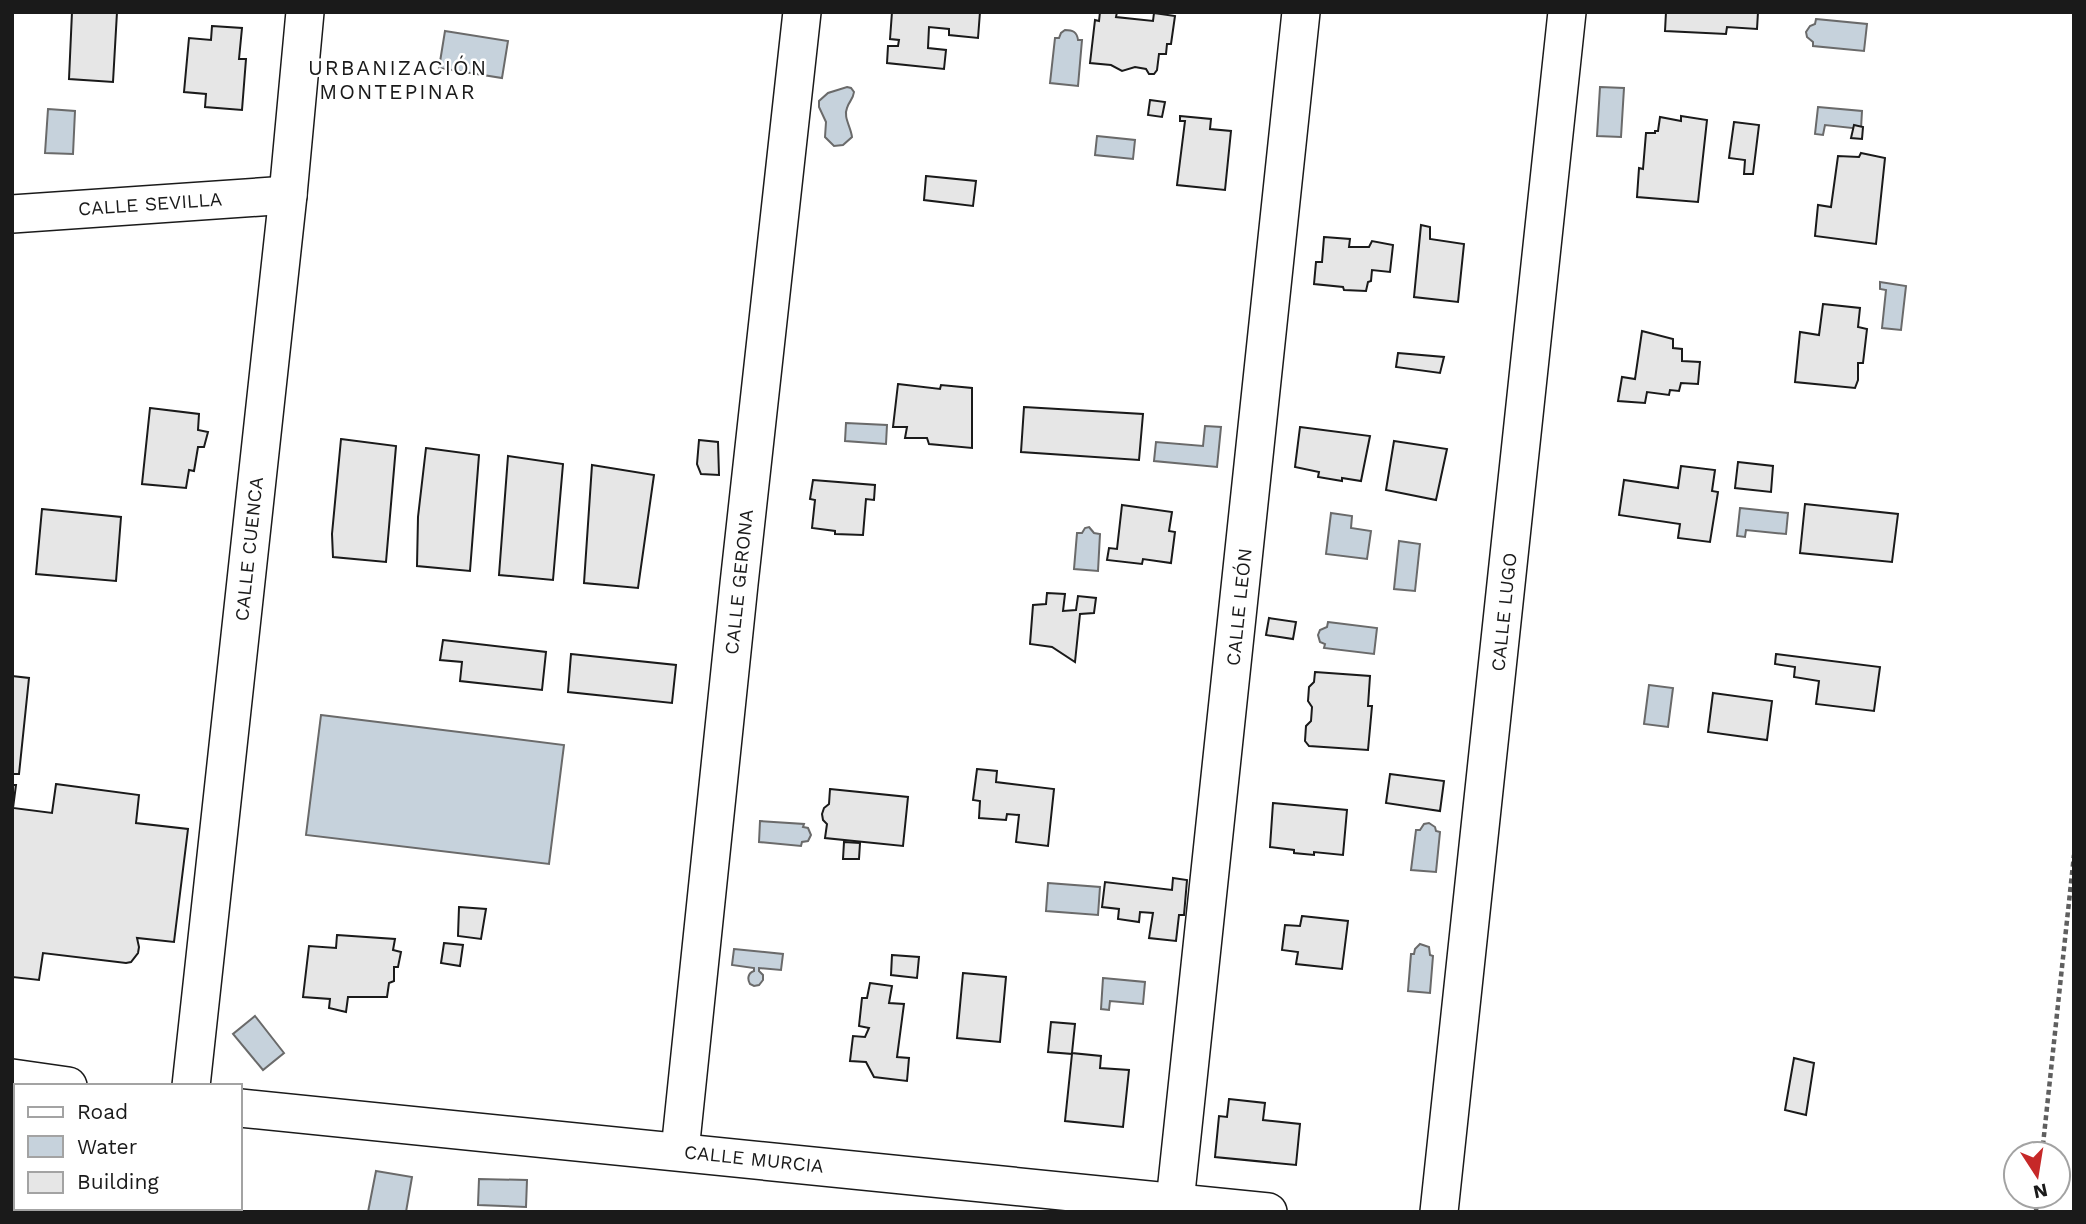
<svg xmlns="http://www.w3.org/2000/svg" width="2086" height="1224" font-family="'Work Sans',sans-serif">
  <rect width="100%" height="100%" fill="#fff"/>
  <g fill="#c6d2dc" stroke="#6a6a6a" stroke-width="2">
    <path d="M1816,19L1867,24L1864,51L1813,46V42L1807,37L1806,32L1810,26L1815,24Z"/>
    <path d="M1065,30C1073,30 1077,32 1078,40H1082L1078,86L1050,83L1055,38H1059L1061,33Z"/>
    <path d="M445,31L508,41L502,78L439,68Z"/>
    <path d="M847,87L851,88L854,92C853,100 849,101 847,108C843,117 851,127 852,137L843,145L834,146L825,137L826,122L819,107V101L828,93Z"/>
    <path d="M1600,87L1624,88L1621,137L1597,136Z"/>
    <path d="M1818,107L1862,111L1861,129L1825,125L1823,135L1815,134Z"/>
    <path d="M48,109L75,111L73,154L45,153Z"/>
    <path d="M1097,136L1135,140L1133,159L1095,155Z"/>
    <path d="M1880,282L1906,286L1901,330L1882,328L1886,290L1880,289Z"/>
    <path d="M846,423L887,425L886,444L845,441Z"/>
    <path d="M1205,426L1221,427L1217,467L1154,461L1156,442L1203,446Z"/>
    <path d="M1740,508L1788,513L1786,534L1746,530L1745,537L1737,536Z"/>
    <path d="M1331,513L1352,516L1351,528L1371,531L1367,559L1326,554Z"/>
    <path d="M1089,527L1094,533L1100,534L1098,571L1074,569L1077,533H1082L1085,528Z"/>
    <path d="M1399,541L1420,544L1415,591L1394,589Z"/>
    <path d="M1328,622L1377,628L1374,654L1324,648L1325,644L1320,642L1318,635L1320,630L1327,627Z"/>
    <path d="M1649,685L1673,688L1668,727L1644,724Z"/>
    <path d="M321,715L564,745L549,864L306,835Z"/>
    <path d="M760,821L804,824L803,827L808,828L811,835L808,841L802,842L801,846L759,842Z"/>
    <path d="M1429,823L1435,827L1436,831L1440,832L1436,872L1411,870L1416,830H1420L1424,824Z"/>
    <path d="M1048,883L1100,887L1098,915L1046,911Z"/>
    <path d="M1420,944L1429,947L1430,955L1433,956L1430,993L1408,991L1411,954H1414L1415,949Z"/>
    <path d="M734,949L783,954L781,970L759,968V971L763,975V980L759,985L754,986L750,984C747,979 748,973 754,971V968L732,965Z"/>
    <path d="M1103,978L1145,982L1143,1004L1110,1001L1109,1010L1101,1009Z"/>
    <path d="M255,1016L284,1053L263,1070L233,1034Z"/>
    <path d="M376,1171L412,1177L406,1212H368Z"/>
    <path d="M479,1179L527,1180L526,1207L478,1205Z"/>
  </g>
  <g fill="#e6e6e6" stroke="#1a1a1a" stroke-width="2">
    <path d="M72,12H117L113,82L69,79Z"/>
    <path d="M892,12H980L978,38L949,35V29L929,27L928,48L946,50L944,69L887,63L888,46H898L899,40L890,39Z"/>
    <path d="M1100,12H1117L1116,17L1153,21L1154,13L1175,16L1171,44H1167L1166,54H1159L1157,70L1154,74H1149L1146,69L1135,67L1122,71L1111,65L1090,63L1095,20L1099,21Z"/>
    <path d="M1666,12H1758L1757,29L1727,27L1726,34L1665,31Z"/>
    <path d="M212,26L242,28L239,59H246L242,110L205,107L206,94L184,92L189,38L211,40Z"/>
    <path d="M1150,100L1165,102L1162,117L1148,115Z"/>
    <path d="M1180,116L1211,119L1210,129L1231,131L1225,190L1177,185L1185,121H1180Z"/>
    <path d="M1681,116L1707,120L1698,202L1637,197L1639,168L1643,169L1646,133H1655V131H1658L1660,117L1681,121Z"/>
    <path d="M1734,122L1759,125L1753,174H1744L1745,160L1729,158Z"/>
    <path d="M1854,125L1863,127L1862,139L1851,138Z"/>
    <path d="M1861,153L1885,158L1876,244L1815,236L1818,205L1831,207L1838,156L1859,157Z"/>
    <path d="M926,176L976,181L973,206L924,200Z"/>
    <path d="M1421,225L1430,227V239L1464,244L1458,302L1414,297Z"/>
    <path d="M1324,237L1350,239L1349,247H1369L1372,241L1393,245L1390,272L1372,270L1371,281L1368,282L1366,291L1344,290L1343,287L1314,284L1316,262H1322Z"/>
    <path d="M1823,304L1860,308L1858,327L1867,329L1863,363H1858V380L1855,388L1795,382L1800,332L1819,335Z"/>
    <path d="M1642,331L1673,339V348L1682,349V361L1700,362L1698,384L1681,383L1679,391L1670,390L1669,395L1647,392L1645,403L1618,401L1622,377L1635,379Z"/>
    <path d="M1398,353L1444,357L1440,373L1396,367Z"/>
    <path d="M898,384L940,389L941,385L972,388V448L929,444L927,438H905L907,427H893Z"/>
    <path d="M1024,407L1143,414L1139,460L1021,452Z"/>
    <path d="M150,408L199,414L198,430L208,432L204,447H198L194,471L189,470L186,488L142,484Z"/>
    <path d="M1300,427L1370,436L1361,481L1342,478V481L1318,477L1319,472L1295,467Z"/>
    <path d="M341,439L396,446L386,562L333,557L332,534Z"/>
    <path d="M699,440L718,442L719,475L701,474L697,464Z"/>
    <path d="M1394,441L1447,449L1436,500L1386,490Z"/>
    <path d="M426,448L479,455L470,571L417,566L418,517Z"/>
    <path d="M508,456L563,464L553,580L499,575Z"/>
    <path d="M1738,462L1773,466L1771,492L1735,488Z"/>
    <path d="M592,465L654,475L638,588L584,583Z"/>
    <path d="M1681,466L1715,470L1712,491L1718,492L1710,542L1678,538L1680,524L1619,515L1624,480L1678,488Z"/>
    <path d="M813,480L875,485L874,500L866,499L863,535L835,534V531L812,528L815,500L810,499Z"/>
    <path d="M1805,504L1898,514L1892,562L1800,553Z"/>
    <path d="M1122,505L1172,512L1169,531L1175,532L1171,563L1143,559L1142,564L1107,560L1109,548L1117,549Z"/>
    <path d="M42,509L121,517L116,581L36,574Z"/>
    <path d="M1047,593L1065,594L1063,611L1076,610L1078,596L1096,598L1094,613L1080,614L1075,662L1052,647L1030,644L1033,605L1046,604Z"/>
    <path d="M1269,618L1296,622L1293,639L1266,635Z"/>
    <path d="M443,640L546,652L542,690L460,681L462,662L440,660Z"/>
    <path d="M571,654L676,665L672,703L568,692Z"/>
    <path d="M1776,654L1880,667L1874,711L1816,704L1819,681L1794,677L1795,667L1775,664Z"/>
    <path d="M1315,672L1370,676L1368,706H1372L1368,750L1309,746L1305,741L1306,726L1311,721L1312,707L1308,701L1309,687L1314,682Z"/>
    <path d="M12,676L29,678L19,774H12Z"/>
    <path d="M1713,693L1772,701L1767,740L1708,732Z"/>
    <path d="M977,769L997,771L996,782L1054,789L1048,846L1016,842L1019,815L1007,814L1006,820L979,818L980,801L973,800Z"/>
    <path d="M1390,774L1444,781L1440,811L1386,803Z"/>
    <path d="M56,784L139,795L136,823L188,829L174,942L137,938L139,947L138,953L131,962L126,963L43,953L39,980L13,977L12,981V785H16L13,808L52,813Z"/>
    <path d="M830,789L908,797L903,846L825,838L827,824L823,820L822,814L824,808L829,804Z"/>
    <path d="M1273,803L1347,810L1343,855L1314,852V855L1294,853V850L1270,847Z"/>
    <path d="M844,842L860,843L859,859H843Z"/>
    <path d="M1173,878L1187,880L1184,915H1179L1176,941L1149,938L1153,913L1140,912L1139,922L1118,919L1119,909L1102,907L1105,882L1172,890Z"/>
    <path d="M459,907L486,909L481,939L458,936Z"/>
    <path d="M1302,916L1348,921L1342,969L1296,964L1298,952L1282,950L1285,925L1300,926Z"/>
    <path d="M337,935L395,939L393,950L401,952L398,967H394V981L389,983L387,997H348L346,1012L329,1008L330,999L303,997L309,946L336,948Z"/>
    <path d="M444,943L463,945L460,966L441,963Z"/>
    <path d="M892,955L919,957L917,978L891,975Z"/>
    <path d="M963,973L1006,977L1000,1042L957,1038Z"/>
    <path d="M870,983L892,986L889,1003L904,1004L897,1057L909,1058L907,1081L874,1077L866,1062L850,1061L853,1036L865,1037L869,1028L859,1026L862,998H867Z"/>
    <path d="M1051,1022L1075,1024L1072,1053L1101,1056L1100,1068L1129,1070L1123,1127L1065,1121L1072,1054L1048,1052Z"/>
    <path d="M1794,1058L1814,1063L1806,1115L1785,1110Z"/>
    <path d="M1229,1099L1265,1103L1263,1120L1300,1124L1296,1165L1215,1157L1219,1116L1227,1117Z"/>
  </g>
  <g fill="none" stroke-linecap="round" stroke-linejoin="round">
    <g stroke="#1a1a1a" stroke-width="40">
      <g id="minor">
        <path d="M12,214L288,195"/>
        <path d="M12,1078L68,1086"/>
        <path d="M191,1086L288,195L305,12"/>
        <path d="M240,1108L1268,1212"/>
        <path d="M680,1151L739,584L802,12"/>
        <path d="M1175,1202L1301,12"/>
        <path d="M1439,1212L1567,12"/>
      </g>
    </g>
    <g stroke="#5f5f5f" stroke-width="4.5" stroke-dasharray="5 3.5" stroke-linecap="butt">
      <path d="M2042,1154L2074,855"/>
      <path d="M2036,1212L2037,1196"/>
    </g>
    <use href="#minor" stroke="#fff" stroke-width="37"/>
  </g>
  <g text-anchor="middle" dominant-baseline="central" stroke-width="5" stroke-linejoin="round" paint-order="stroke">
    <g font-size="19" fill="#1a1a1a" stroke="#fff">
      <text transform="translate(150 204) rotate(-4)">CALLE SEVILLA</text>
      <text transform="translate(249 549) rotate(-84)">CALLE CUENCA</text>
      <text transform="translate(739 582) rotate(-84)">CALLE GERONA</text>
      <text transform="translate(1239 607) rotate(-84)">CALLE LEÓN</text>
      <text transform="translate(1504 612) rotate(-84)">CALLE LUGO</text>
      <text transform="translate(754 1159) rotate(6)">CALLE MURCIA</text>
    </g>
    <g font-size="21" letter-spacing="2" fill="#1a1a1a" stroke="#fff">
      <text x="398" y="67">URBANIZACIÓN<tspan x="398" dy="24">MONTEPINAR</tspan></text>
    </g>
  </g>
  <rect width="2086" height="1224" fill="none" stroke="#1a1a1a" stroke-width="28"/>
  <rect x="14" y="1084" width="228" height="126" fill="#ffffff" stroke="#a3a3a3" stroke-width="2"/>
  <rect x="28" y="1107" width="35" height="10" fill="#ffffff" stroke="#a3a3a3" stroke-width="2"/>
  <text x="77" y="1119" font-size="21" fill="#1a1a1a">Road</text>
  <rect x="28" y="1136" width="35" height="21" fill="#c6d2dc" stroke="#a3a3a3" stroke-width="2"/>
  <text x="77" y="1154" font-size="21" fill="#1a1a1a">Water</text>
  <rect x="28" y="1172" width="35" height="21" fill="#e6e6e6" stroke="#a3a3a3" stroke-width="2"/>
  <text x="77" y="1189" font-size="21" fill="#1a1a1a">Building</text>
  <g transform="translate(2037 1175) rotate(168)"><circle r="33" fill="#ffffff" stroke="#a3a3a3" stroke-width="2"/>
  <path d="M0-5L12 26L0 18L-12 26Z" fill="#c62828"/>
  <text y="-10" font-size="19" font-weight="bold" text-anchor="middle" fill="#1a1a1a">N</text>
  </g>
</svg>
